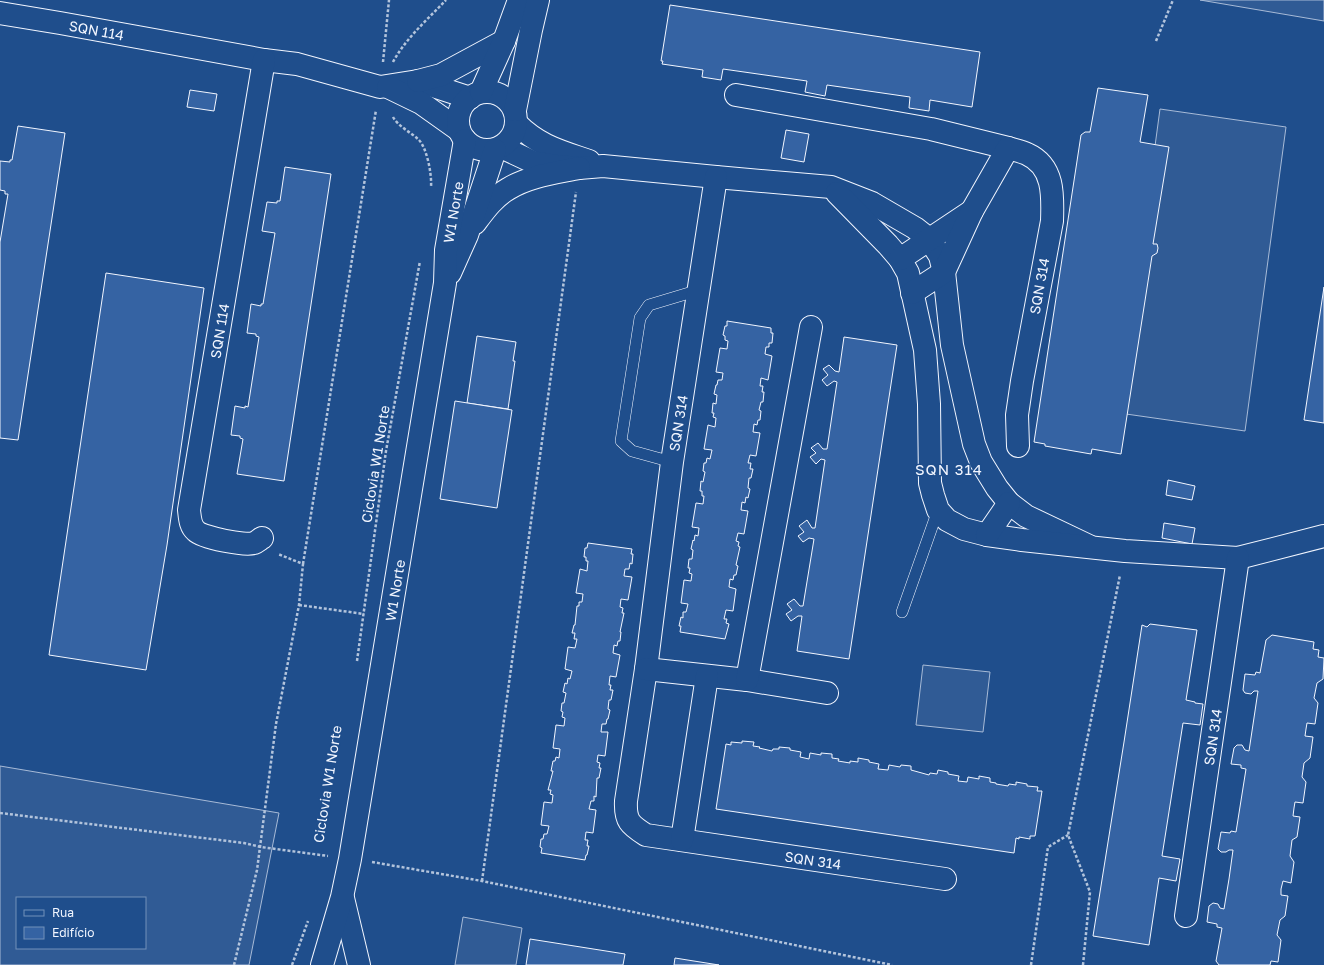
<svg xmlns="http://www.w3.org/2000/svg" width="1324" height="965" font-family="'Golos Text',sans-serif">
  <rect width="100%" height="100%" fill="#1f4e8c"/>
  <g fill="#305b95" stroke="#a8bbd7" fill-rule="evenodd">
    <path d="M1200,0H1324V21Z"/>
    <path d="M1160,109L1286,127L1245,431L1119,413Z"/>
    <path d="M923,665L990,672L983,732L916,725Z"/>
    <path d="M0,766L279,813L249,965H0ZM17,898H145V948H17Z"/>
    <path d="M463,917L522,928L516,965H455Z"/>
  </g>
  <g fill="#3563a3" stroke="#f2f6ff">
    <path d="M670,5L980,52L972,107L930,100L929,111L909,108L910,97L827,85L825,96L805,92L807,81L723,69L721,80L702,77L703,70L662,64L663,61H661Z"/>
    <path d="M1098,88L1148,95L1140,142L1169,147L1153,244H1157L1158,248L1157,253L1152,256L1121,454L1092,449L1091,454L1045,446V444L1034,442L1081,135L1085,132H1090Z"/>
    <path d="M190,90L217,94L214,111L187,107Z"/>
    <path d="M18,126L65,133L18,440L0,438V242L8,194H5V191L0,190V161L10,162V160H12Z"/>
    <path d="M786,130L809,134L804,162L781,158Z"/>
    <path d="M285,167L331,174L284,481L237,474L243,439L240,438V436L231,435L235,406L245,408V406L248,407L259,337L256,336V334L247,333L251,304L261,306V304H263L275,233L262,231L267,202L277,203V201H280Z"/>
    <path d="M106,273L204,288L167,545L146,670L49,655Z"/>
    <path d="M1324,287V423L1304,420Z"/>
    <path d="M727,321L771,328V333H773L772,343H769V347H766L765,354L772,356L768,380L761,378L760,386H763L762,392H764L763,402H761L759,410L761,411L760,420H758L757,425L754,424L753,432L760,433L756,456L750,455L748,463H751L750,469H753L751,478H749L748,488L750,489L748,498L746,497L745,503L742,502L741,510L748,511L744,534L738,533L736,541L739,542L738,546L740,547L736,565L738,566L736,575H734L733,580L730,579L729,587L736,589L733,611L726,610L724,619H727L726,623L729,624L725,639L680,632L681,626H679L681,617L683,618V612H686L688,604L681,603L684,580L691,581L692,574L689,573L690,568H688L689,559H692L693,550L691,549L693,540L694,541L695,535L698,536L699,528L692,527L696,503L703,504L704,496H702V491H700L701,481L703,482L705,472L703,471L704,463H706L707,458L710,459L712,450L704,449L708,425L715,427L716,418L713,417L714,413H712L713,403L716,404L717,395L714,394L716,385H717L718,380H722L723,373L716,372L720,348L727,349L728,341L725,340V336L723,335L725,326H727Z"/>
    <path d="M477,336L516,342L513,361H515L508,409L467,403Z"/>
    <path d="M844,337L897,345L849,659L797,651L802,616H798L791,621L786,614L792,610L787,604L794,599L800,606H803L814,539L809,538L803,542L798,536L804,532L799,526L807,520L812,528H815L825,460L821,459L816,464L810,457L816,453L811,448L818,443L823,449H827L837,382L834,381L827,386L822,380L828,375L823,369L829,365L835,371L839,372Z"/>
    <path d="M455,401L512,410L497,508L440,499Z"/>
    <path d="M1168,480L1195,486L1192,500L1166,495Z"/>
    <path d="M1164,523L1195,528L1192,544L1162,538Z"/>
    <path d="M588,543L632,549L631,554H633L632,564L630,563L629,569H625L624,576L632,577L628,600L621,599L620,607L623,608L622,613H624L620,632H621L620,641H618L617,646L614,645L613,653L620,655L616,677L610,676L609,685H611L610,690H613L611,700H609L608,709L610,710L608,719H607L606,724H602L601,732H608L605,756L598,755L597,762L600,763L599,768H601L599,778H597L596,797L594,796V801H591L589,809L596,810L593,833L586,832L585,840H588L587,846H589L587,855H586L585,860L541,853L542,848L540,847L541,839H543L544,834H547L549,826L541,825L544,802L552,803L553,795L550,794L551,790H548L553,771H551L553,761H555L556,757L559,758L560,749L553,748L556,725L564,726L565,718L562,717L563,712L561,711L562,703H564L566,693L563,692L565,683L567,684L568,678L570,679L572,671L565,669L568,647L575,648L577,639H574L575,633H572L574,625H575L577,606H579V602H582L583,594L576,593L580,569L587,571L588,561H586V557H584L585,548H587Z"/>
    <path d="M1150,624L1197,630L1186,700L1195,702V703L1203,704L1200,725L1183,723L1162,856L1180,859L1176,881L1159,878L1149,945L1093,936L1124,742L1142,625L1147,627Z"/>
    <path d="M1272,635L1314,642L1313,649L1319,650L1318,657L1324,658L1323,679L1317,683L1314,698L1318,703L1315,724L1307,723L1306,729L1305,736L1313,737L1310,758L1304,763L1302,777L1306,782L1303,803L1295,802L1294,808L1293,816L1300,817L1297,837L1292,840L1290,856L1294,862L1291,883L1283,881L1281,889V895L1288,896L1285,916L1280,920L1277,935L1281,940L1278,962L1271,961L1270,965H1219L1216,961L1222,928L1217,927V924L1207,922L1209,906L1213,903L1218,904L1220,908L1224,909L1229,879L1233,850H1229L1226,852H1221L1218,849L1221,832L1230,833L1231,831L1236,832L1246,769L1241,768V765L1231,764L1234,748L1237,745H1242L1245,750L1249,751L1258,691H1254L1251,694L1245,693L1243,690L1245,674L1255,675L1256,672L1260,673L1266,640Z"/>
    <path d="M742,741L754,742L753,746L760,747L759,748L772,751L773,749H779V747L790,748V750L801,752L800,757L809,759L810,753L821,755V753L832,754V758L839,759L838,761L850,763V761L858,762V758L869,760V762L879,764L878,769L888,770L889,765L900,767L901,765L911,766V770L929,775L930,773L937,774L938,770L948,772V774L959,776L958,781L967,782L968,777L979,779V776L990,778V782L996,783V784L1008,786L1009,784L1016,785V782L1027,784V786L1038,787L1037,791H1042L1035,836H1030V839L1019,837V839L1016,838L1014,853L716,809L726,744L731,745V742L742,743Z"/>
    <path d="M530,939L625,954L623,965H526Z"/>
    <path d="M675,958L719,965H674Z"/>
  </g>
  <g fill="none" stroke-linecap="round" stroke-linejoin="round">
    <g stroke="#f2f6ff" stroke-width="12">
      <g id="lane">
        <path d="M672,462L632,451L621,441L640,318L649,305L699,290"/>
        <path d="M902,612L938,510"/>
      </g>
    </g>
    <g stroke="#f2f6ff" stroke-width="24">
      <g id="street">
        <path id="s1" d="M0,13L60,23L264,60L297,64L380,87L418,81L470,98"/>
        <path d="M388,87L421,103L459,130"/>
        <path d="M736,95L931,129L1008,148"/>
        <path d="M517,124C539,146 560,151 589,161"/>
        <path d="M501,147L533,162L558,166L579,168L603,166L716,177L831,187L872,203L915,228L929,239L940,256L944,272L952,345L974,444L981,462L997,488L1009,503L1026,516L1089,546"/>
        <path id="s2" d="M716,177L672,462L646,669L626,801C625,821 630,825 646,835L945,879"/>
        <path d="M837,193L888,245L900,259L908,273L925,350L929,404L930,483L933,495L938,510L947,520L964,529L987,535L1022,540L1125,551L1238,558L1324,536"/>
        <path d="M900,259L972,211"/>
        <path d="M912,293L944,272L972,211L1008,148C1014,150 1021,151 1027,154C1054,166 1053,195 1052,221L1022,381L1017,415L1018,446"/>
        <path d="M987,535L1009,503"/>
        <path id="s3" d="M262,538C260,539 257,542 254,543C246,546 203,538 196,531C190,526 190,518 189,510L264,60"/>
        <path d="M646,669L747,680L827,693"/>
        <path d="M747,680L811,327"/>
        <path d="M682,840L707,676"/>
        <path id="s4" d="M1186,916L1238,558"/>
      </g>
    </g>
    <g stroke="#f2f6ff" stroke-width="24">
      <g id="secondary">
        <path d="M418,81L441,75L504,41"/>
        <circle cx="487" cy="121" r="29"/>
        <path d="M481,92L504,41L519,0"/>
        <path d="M515,110L531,30L538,0"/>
        <path d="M475,223C484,211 494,197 508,189C529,176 555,173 579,168"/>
        <path d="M450,273L467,235L495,150"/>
        <path d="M343,898L359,965"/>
        <path id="s5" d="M322,965L342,897L350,859L445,283L446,250L465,140"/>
      </g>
    </g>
    <g stroke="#b3c4dc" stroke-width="2.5" stroke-dasharray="3 2" stroke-linecap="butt">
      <path d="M1156,41L1173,0"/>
      <path d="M383,62L389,0"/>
      <path d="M393,62C406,38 428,19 446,0"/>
      <path d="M393,117C398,126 410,132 418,139C427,147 432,175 431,187"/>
      <path d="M303,564L376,110"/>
      <path d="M299,605L364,614"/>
      <path d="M357,661L386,451L420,261"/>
      <path d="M0,813L244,843L261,847L328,856"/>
      <path d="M372,862L482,881L892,965"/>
      <path d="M482,881L576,192"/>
      <path d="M234,965L257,870L276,724L299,605L303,564L278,554"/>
      <path d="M292,965L308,921"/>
      <path d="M1031,965L1048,847L1068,835"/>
      <path d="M1083,965L1090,892L1068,835L1120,575"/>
    </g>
    <use href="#lane" stroke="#1f4e8c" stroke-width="11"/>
    <use href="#street" stroke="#1f4e8c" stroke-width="22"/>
    <use href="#secondary" stroke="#1f4e8c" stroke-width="22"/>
  </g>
  <g text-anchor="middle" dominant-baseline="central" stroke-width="3" stroke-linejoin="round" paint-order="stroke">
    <g font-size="14" fill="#f2f6ff" stroke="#1f4e8c">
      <text stroke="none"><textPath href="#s1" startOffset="98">SQN 114</textPath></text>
      <text stroke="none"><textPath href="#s5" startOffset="765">W1 Norte</textPath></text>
      <text transform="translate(1039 286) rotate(-80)">SQN 314</text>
      <text stroke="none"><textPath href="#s3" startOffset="274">SQN 114</textPath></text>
      <text transform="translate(678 423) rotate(-81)">SQN 314</text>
      <text transform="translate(375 464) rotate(-81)">Ciclovia W1 Norte</text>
      <text stroke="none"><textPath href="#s5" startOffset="382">W1 Norte</textPath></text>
      <text stroke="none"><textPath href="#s4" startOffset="181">SQN 314</textPath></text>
      <text transform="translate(327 784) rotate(-81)">Ciclovia W1 Norte</text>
      <text stroke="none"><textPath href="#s2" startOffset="842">SQN 314</textPath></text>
    </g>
    <g font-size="15" letter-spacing="1" fill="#f2f6ff" stroke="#1f4e8c">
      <text x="949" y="469">SQN 314</text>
    </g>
  </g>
  <rect x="16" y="897" width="130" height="52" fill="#1f4e8c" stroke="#7391ba"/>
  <rect x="24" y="910" width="20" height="6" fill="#1f4e8c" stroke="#7391ba"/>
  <text x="52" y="917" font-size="12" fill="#f2f6ff">Rua</text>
  <rect x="24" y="927" width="20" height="12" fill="#3563a3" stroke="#7391ba"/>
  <text x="52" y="937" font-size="12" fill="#f2f6ff">Edifício</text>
</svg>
